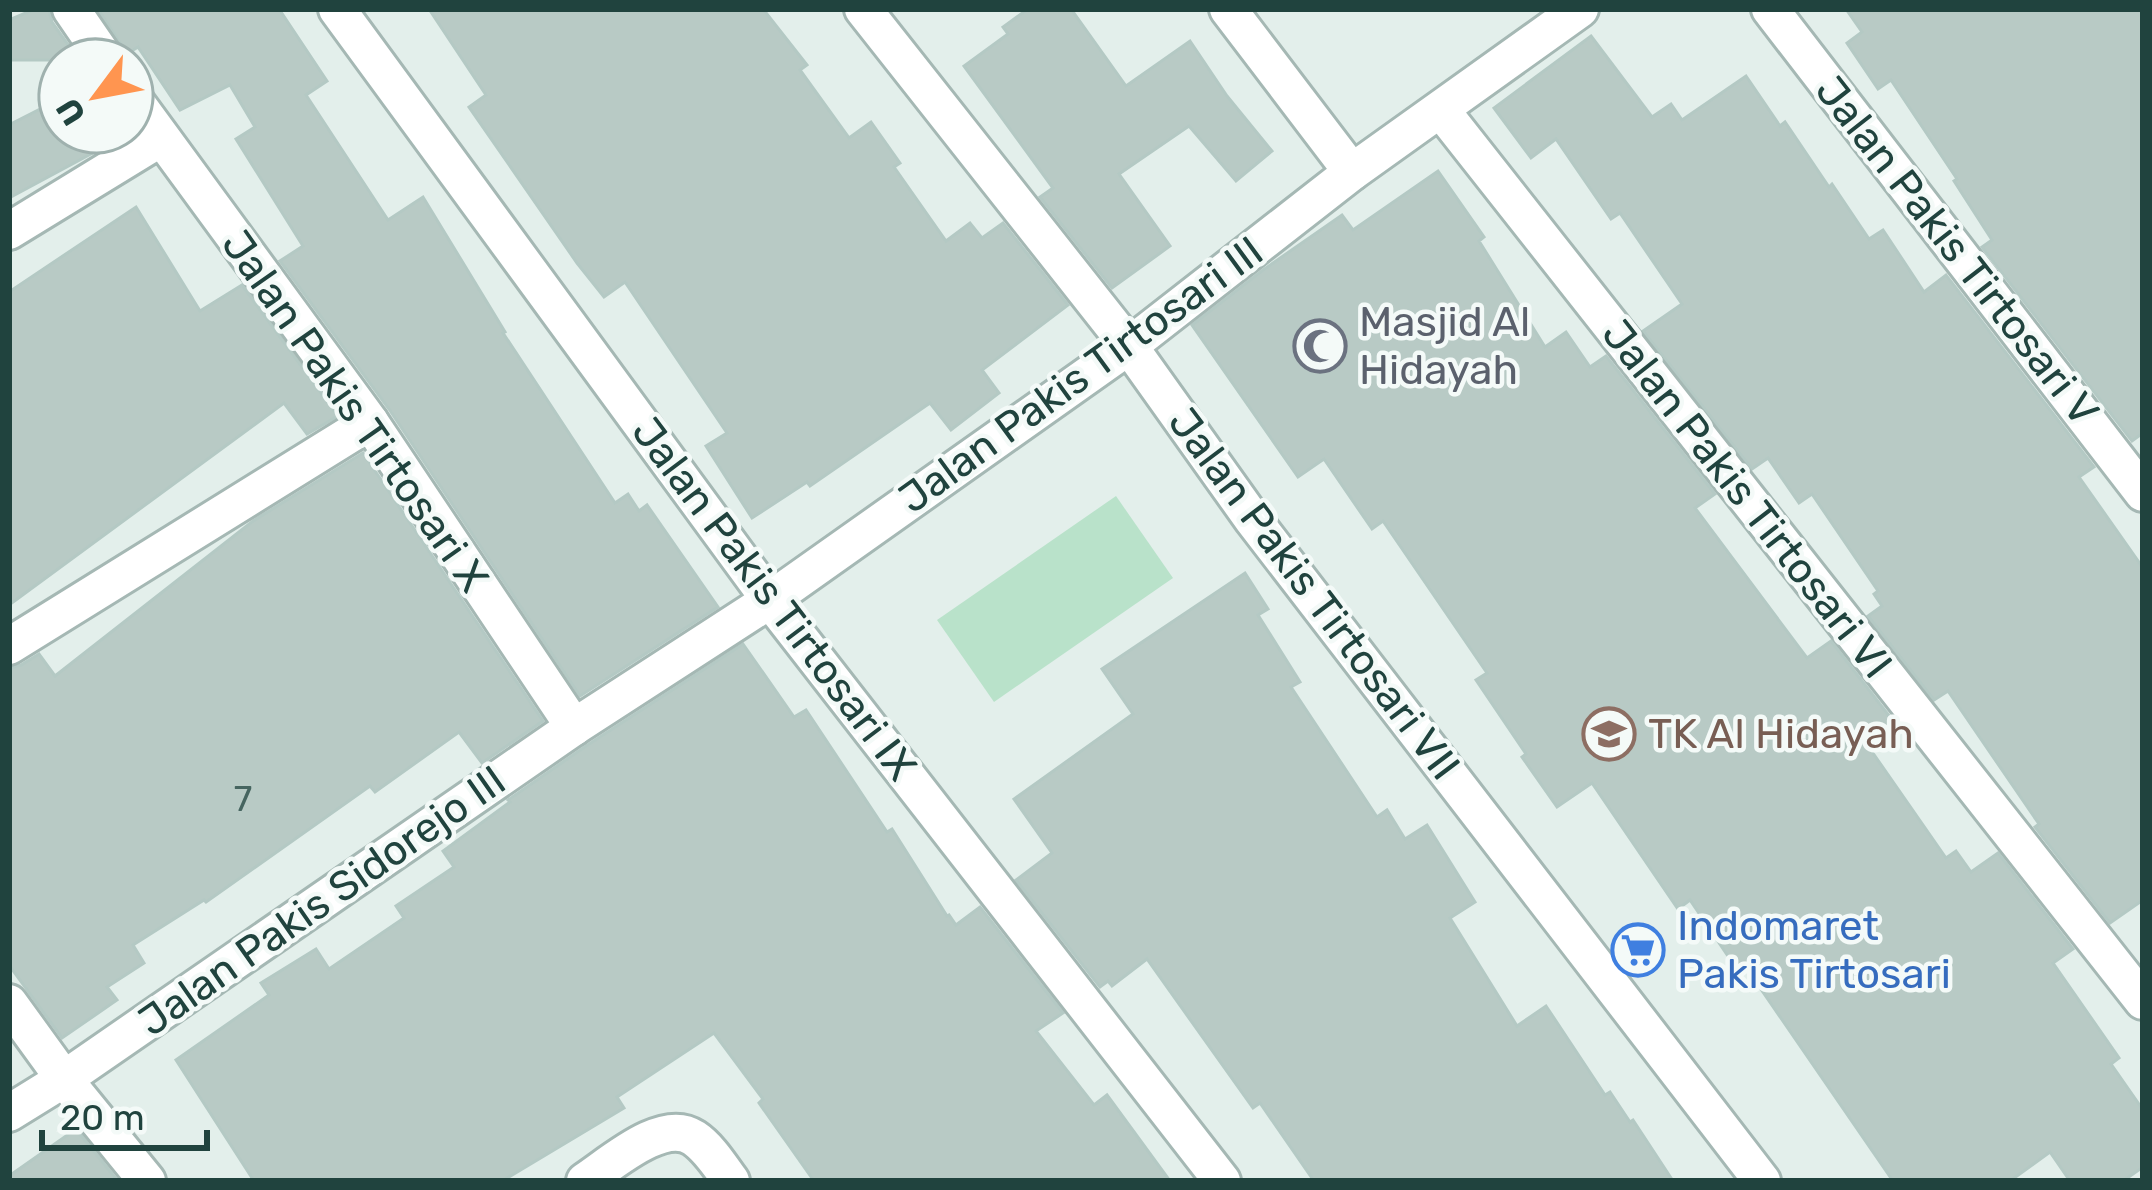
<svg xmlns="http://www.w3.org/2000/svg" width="2152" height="1190" font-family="Rubik,sans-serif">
  <rect width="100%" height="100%" fill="#e3efeb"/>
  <path fill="#b9e2ca" d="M1116,496L1173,578L994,702L937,620Z"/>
  <g fill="#b8cac5" stroke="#b4c9c4" stroke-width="3">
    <path d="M35,9H49L52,22L79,60H9V20Z"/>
    <path d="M98,9H279L327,81L306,95L388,220L423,197L505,332L503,333L615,503L628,494L639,511L647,505L718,607L580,696L389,409L280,261L303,246L236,139L255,127L230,85L180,110L138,47L127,54Z"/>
    <path d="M429,9H763L807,65L800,70L849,138L871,122L900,163L894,167L946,241L970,223L982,238L1003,223L1068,305L982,370L999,393L951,430L930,403L810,486L807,482L752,518L706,446L727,433L625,282L604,297L577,263L469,107L486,95Z"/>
    <path d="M1028,9H1071L1126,86L1190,41L1227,96L1272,151L1236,181L1189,126L1119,174L1170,246L1112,288L1040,197L1053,188L964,66L1008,34L1003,27Z"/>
    <path d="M1846,9H2143V433L2132,441L1982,247L1992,240L1954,181L1957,179L1891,80L1878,89L1847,43L1862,32Z"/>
    <path d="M1591,36L1652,117L1671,104L1682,120L1746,76L1780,126L1785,122L1829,187L1832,184L1869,239L1883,230L1924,292L1946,275L2094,467L2079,477L2143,568V900L2110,923L2035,827L2039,824L1948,691L1934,700L1868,616L1882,606L1874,594L1878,591L1812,494L1799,503L1768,458L1752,469L1643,331L1682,304L1620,213L1611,219L1556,139L1531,158L1494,108Z"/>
    <path d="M60,99V132H79L91,154L9,198V125Z"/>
    <path d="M1438,171L1484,237L1479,241L1545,347L1566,332L1590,367L1606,356L1715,494L1695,508L1807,658L1831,641L1897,726L1868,746L1946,858L1956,851L1971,872L1998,853L2073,949L2053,963L2119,1058L2111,1064L2143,1110V1167L2123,1181H2070L2050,1152L2010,1181H1893L1745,966L1738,971L1690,900L1678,909L1592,783L1557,807L1522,757L1526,754L1476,680L1487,673L1383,521L1372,529L1324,459L1298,477L1192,325L1263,270L1342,215L1353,230Z"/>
    <path d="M136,207L200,311L242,285L338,416L307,434L284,403L9,605V292Z"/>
    <path d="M363,453L543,721L482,763L459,732L375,792L370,786L206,902L204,900L133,945L144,963L107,987L117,1000L62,1038L9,965V668L21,665L39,654L55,676L253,521Z"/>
    <path d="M1245,573L1268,609L1258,615L1300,682L1291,687L1377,817L1387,810L1405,839L1427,825L1475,902L1450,918L1517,1026L1546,1006L1605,1095L1610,1092L1630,1122L1633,1120L1673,1181H1314L1260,1103L1253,1108L1147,959L1112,986L1108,981L1100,987L1016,880L1052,853L1014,799L1133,714L1102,669Z"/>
    <path d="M743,644L794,717L806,710L887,832L892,829L947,916L949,915L956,925L980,907L1063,1013L1036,1031L1094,1105L1107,1095L1170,1181H814L759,1103L763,1099L714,1033L617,1097L624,1108L502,1181H254L176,1060L269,995L261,983L316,949L329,969L404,918L396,906L454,867L443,851L510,802L508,800L586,746Z"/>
    <path d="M76,1129L118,1181H9V1176Z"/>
  </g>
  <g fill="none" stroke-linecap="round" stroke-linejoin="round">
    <g stroke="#a5b8b4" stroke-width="42">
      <g id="minor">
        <path d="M71,9L106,60"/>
        <path d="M337,9L770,600L1222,1181"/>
        <path d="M863,9L1129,346L1253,520L1762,1181"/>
        <path d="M1228,9L1352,172"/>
        <path d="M1770,9L2143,493"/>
        <path d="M132,97L370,422L574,727"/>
        <path d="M1441,110L2143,1001"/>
        <path d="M9,231L161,138"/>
        <path d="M9,646L370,422"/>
        <path d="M9,1003L64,1079L147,1181"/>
        <path d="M9,1113L64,1079L574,727L770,600L1129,346L1352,172L1580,9"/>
        <path d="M585,1181C611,1164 663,1117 694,1138C709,1148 720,1166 731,1181"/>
      </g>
    </g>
    <use href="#minor" stroke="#fff" stroke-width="36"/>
  </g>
  <defs>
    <g id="mosque-ring" transform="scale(2.7)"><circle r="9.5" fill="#f4faf8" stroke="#6b7280" stroke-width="1.5"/><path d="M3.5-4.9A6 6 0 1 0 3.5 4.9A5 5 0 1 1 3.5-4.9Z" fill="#6b7280"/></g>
    <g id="school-ring" transform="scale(2.7)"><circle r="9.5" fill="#f4faf8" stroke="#8d6e63" stroke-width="1.5"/><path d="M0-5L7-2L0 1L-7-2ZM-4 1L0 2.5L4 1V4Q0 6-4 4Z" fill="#8d6e63"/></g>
    <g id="supermarket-ring" transform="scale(2.7)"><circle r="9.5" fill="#f4faf8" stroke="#3f7fe0" stroke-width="1.5"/><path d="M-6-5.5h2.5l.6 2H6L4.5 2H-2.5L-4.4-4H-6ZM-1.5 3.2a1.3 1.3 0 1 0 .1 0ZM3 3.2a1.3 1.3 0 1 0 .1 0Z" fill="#3f7fe0"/></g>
  </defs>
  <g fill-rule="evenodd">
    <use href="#mosque-ring" x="1320" y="346"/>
    <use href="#school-ring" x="1609" y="734"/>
    <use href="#supermarket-ring" x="1638" y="950"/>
  </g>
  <g text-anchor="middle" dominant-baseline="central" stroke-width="9" stroke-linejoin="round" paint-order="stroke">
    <g font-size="36" fill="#466560">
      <text x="243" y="798">7</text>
    </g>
    <g font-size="42" fill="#20433e" stroke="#f4faf8">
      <text transform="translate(1957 251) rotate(52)">Jalan Pakis Tirtosari V</text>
      <text transform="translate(1081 375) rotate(-36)">Jalan Pakis Tirtosari III</text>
      <text transform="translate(355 411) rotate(55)">Jalan Pakis Tirtosari X</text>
      <text transform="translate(1747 499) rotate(52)">Jalan Pakis Tirtosari VI</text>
      <text transform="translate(1314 594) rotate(53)">Jalan Pakis Tirtosari VII</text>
      <text transform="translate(774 599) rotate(53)">Jalan Pakis Tirtosari IX</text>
      <text transform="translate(322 901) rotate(-35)">Jalan Pakis Sidorejo III</text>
    </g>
    <g font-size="42" fill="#5b616d" stroke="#f4faf8" text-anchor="start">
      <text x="1359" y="322">Masjid Al<tspan x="1359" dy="48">Hidayah</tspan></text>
    </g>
    <g font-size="42" fill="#785e54" stroke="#f4faf8" text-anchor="start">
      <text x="1648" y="734">TK Al Hidayah</text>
    </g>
    <g font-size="42" fill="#366cbe" stroke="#f4faf8" text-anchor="start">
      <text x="1677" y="926">Indomaret<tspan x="1677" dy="48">Pakis Tirtosari</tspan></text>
    </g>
  </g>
  <rect width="2152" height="1190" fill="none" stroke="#20433e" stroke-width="24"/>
  <g transform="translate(96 96) rotate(238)"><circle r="57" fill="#f4faf8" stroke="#9fb1ae" stroke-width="3"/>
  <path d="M0-9L21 45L0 30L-21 45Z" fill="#ff9550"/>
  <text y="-18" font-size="33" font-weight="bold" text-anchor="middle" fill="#20433e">U</text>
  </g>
  <path d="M42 1130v18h165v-18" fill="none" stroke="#20433e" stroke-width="6"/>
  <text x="60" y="1130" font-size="36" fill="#20433e" stroke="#f4faf8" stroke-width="9" paint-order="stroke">20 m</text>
</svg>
